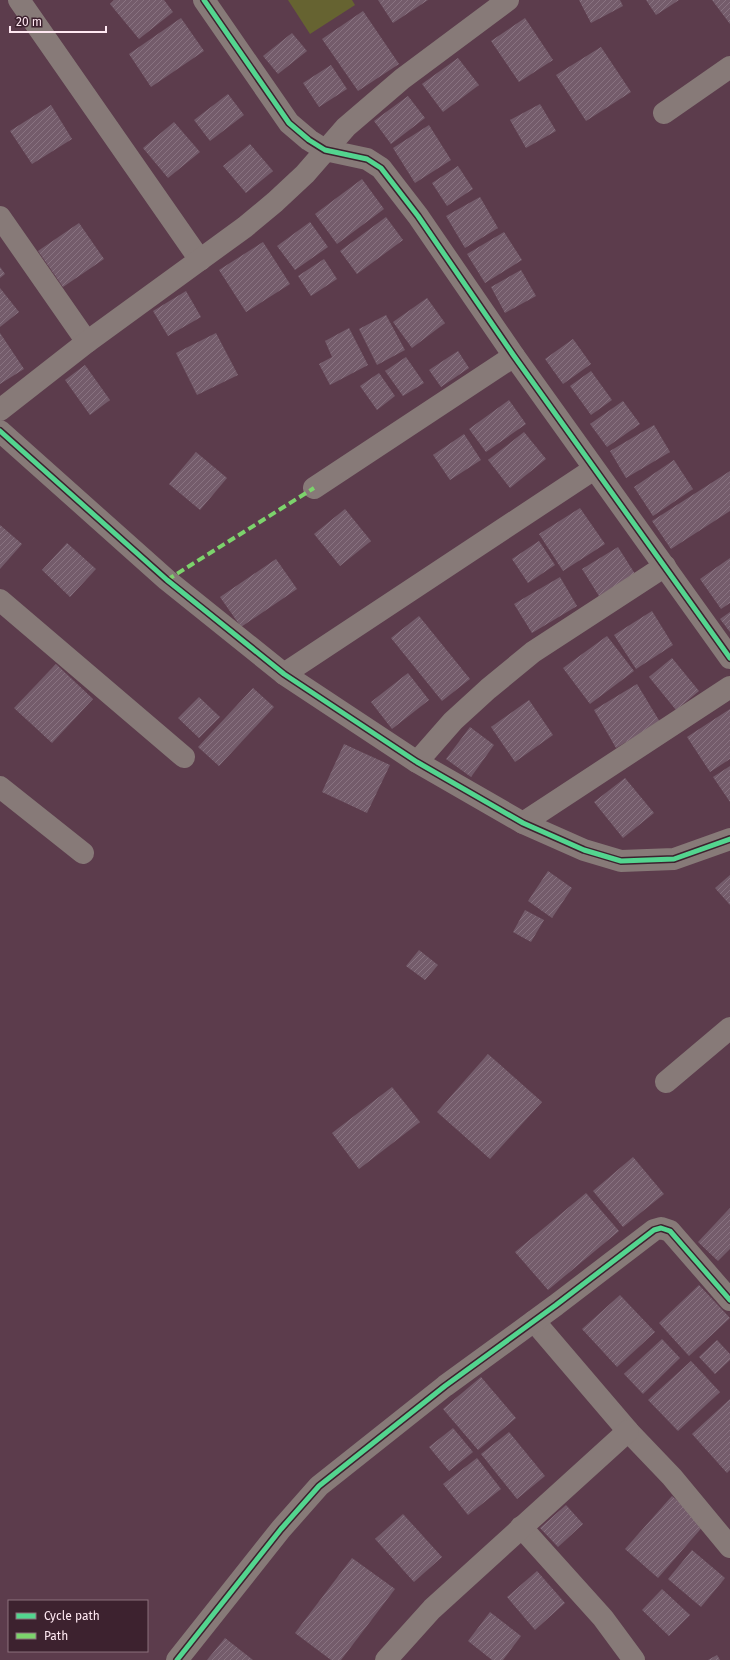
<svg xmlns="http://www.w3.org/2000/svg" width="730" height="1660" font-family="'Fira Sans',sans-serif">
  <defs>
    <pattern id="building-hatch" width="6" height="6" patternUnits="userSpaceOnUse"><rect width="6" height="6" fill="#745c6b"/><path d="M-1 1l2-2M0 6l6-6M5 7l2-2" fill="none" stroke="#897381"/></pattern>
  </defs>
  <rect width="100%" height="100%" fill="#5c3c4c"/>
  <path fill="#666331" d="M288,0H352L355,5L310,34Z"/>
  <g fill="url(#building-hatch)">
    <path d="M114,0H164L173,12L139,39L110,4Z"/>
    <path d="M378,0H428L393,23Z"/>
    <path d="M579,0H620L623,6L591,23Z"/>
    <path d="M646,0H679L656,15Z"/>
    <path d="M712,0H730V24Z"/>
    <path d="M363,11L399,64L358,91L322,39Z"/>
    <path d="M181,18L204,51L151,87L129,54Z"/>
    <path d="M525,18L553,60L519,82L491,41Z"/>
    <path d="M292,33L307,51L278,74L263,56Z"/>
    <path d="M601,47L631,92L586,121L556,75Z"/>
    <path d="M458,58L479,85L443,112L422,84Z"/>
    <path d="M331,65L347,89L319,107L303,83Z"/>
    <path d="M228,94L244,115L210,141L194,120Z"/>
    <path d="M408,96L425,118L391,144L374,121Z"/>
    <path d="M540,104L556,131L526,148L510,120Z"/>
    <path d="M51,105L72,139L32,164L10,131Z"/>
    <path d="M174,122L200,152L168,178L143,148Z"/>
    <path d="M429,125L451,160L415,183L393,148Z"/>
    <path d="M250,144L273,171L246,193L223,166Z"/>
    <path d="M458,166L473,189L447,206L432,183Z"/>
    <path d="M362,179L384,209L337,244L315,214Z"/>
    <path d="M480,197L498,228L465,248L446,216Z"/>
    <path d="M386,217L403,240L357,274L340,251Z"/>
    <path d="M310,222L328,247L295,270L277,246Z"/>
    <path d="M79,223L104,259L63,287L38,251Z"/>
    <path d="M504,232L522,260L485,283L467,254Z"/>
    <path d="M263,242L290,284L246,312L219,270Z"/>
    <path d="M324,259L337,279L311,296L298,276Z"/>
    <path d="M0,267L5,274L0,278Z"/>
    <path d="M521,270L536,296L505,313L491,287Z"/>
    <path d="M0,288L19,312L0,327Z"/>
    <path d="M186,291L201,317L168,336L153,311Z"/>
    <path d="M427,298L445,323L412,348L393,322Z"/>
    <path d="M386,315L405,350L377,365L359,329Z"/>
    <path d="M349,328L368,365L330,385L319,364L332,357L325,341Z"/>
    <path d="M0,333L24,369L0,384Z"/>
    <path d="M216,333L238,375L197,395L176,353Z"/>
    <path d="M573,339L591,364L563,384L545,359Z"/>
    <path d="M458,351L469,368L441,387L429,370Z"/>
    <path d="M406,357L424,383L403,396L385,371Z"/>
    <path d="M85,365L110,400L90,415L65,380Z"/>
    <path d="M591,371L612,400L591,415L570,386Z"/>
    <path d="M379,373L395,396L377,410L360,386Z"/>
    <path d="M509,400L526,424L486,452L469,429Z"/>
    <path d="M623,401L640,424L607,447L590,424Z"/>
    <path d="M654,425L670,452L626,478L610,451Z"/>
    <path d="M524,432L546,459L510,488L488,460Z"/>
    <path d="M464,434L481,460L450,480L433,455Z"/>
    <path d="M196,452L227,478L200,510L169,484Z"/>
    <path d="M674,460L693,489L653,516L634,487Z"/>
    <path d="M730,471V511L671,549L652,521Z"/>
    <path d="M580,508L605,544L563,571L539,534Z"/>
    <path d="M345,509L371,541L340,566L314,534Z"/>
    <path d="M0,525L22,544L0,569Z"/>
    <path d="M539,541L555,565L528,583L512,559Z"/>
    <path d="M67,543L96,569L70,597L42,570Z"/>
    <path d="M618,547L635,574L599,596L582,569Z"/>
    <path d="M730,558V603L721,609L700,579Z"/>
    <path d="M276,559L297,589L241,627L220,597Z"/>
    <path d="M560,577L577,606L532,633L514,604Z"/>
    <path d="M652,611L673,645L636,669L614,635Z"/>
    <path d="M730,612V632L720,619Z"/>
    <path d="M419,616L470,679L442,701L391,638Z"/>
    <path d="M607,636L634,671L590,704L563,668Z"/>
    <path d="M672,658L699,691L676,710L649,677Z"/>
    <path d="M56,664L93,699L52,743L14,708Z"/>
    <path d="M408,673L429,700L392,729L371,702Z"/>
    <path d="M637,684L660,722L616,748L594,710Z"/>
    <path d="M253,688L274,707L219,766L198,747Z"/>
    <path d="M199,697L220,717L199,738L178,718Z"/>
    <path d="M529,700L553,735L515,762L491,727Z"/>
    <path d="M730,709V759L710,772L687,737Z"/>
    <path d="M470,727L494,745L471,777L446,759Z"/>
    <path d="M344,744L390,765L367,813L322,792Z"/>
    <path d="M730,766V802L713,777Z"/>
    <path d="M625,778L654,813L623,838L594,802Z"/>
    <path d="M548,871L572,888L552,918L528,901Z"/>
    <path d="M730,875V905L715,888Z"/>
    <path d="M525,910L544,920L531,942L513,932Z"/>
    <path d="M419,950L438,965L425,980L406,966Z"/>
    <path d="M488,1054L542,1102L490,1159L437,1112Z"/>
    <path d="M392,1087L420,1122L359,1169L332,1133Z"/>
    <path d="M633,1157L664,1194L623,1227L593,1191Z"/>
    <path d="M586,1193L619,1231L548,1290L515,1252Z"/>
    <path d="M730,1208V1249L718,1261L698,1242Z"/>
    <path d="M699,1285L730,1318L689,1356L659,1323Z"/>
    <path d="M620,1295L655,1332L617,1367L582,1329Z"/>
    <path d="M662,1339L680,1358L643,1394L624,1374Z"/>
    <path d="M717,1340L730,1354V1360L715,1374L699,1357Z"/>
    <path d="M691,1361L720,1392L678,1431L648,1400Z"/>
    <path d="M481,1377L516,1418L478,1450L443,1409Z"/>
    <path d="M730,1399V1470L727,1473L692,1434Z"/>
    <path d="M453,1428L473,1452L449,1471L429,1447Z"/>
    <path d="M509,1432L545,1476L517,1499L481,1454Z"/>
    <path d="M477,1458L501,1489L468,1515L443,1484Z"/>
    <path d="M672,1496L705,1524L658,1578L625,1549Z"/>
    <path d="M566,1505L583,1524L558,1547L540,1528Z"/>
    <path d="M403,1514L442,1557L414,1582L375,1539Z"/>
    <path d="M692,1550L725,1578L701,1607L668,1579Z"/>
    <path d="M352,1558L395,1589L341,1660H331L295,1633Z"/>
    <path d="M537,1571L565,1603L535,1630L507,1597Z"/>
    <path d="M662,1589L690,1615L669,1636L642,1610Z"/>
    <path d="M490,1612L521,1636L503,1660H492L468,1641Z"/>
    <path d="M225,1638L253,1660H207Z"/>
    <path d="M717,1655L720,1660H708Z"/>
  </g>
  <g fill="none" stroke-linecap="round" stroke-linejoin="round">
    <g stroke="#877a78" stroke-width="22">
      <path d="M19,0L200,260"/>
      <path d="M204,0L289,123L309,140L325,150L367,159L381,168L418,216L514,356L730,658"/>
      <path d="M664,113L730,67"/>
      <path d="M0,217L87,342"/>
      <path d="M0,410L87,342L245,227L275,202L305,174L346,127L402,79L508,0"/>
      <path d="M0,431L167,580L284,674L417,762L523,823L584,850L621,861L674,859L730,839"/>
      <path d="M314,488L514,356"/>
      <path d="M0,600L184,757"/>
      <path d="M284,674L594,469"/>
      <path d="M417,762L453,721L488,689L533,652L665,566"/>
      <path d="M0,787L83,853"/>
      <path d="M523,823L730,687"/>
      <path d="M666,1082L730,1028"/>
      <path d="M534,1321L628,1431L672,1477L730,1547"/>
      <path d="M521,1527L603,1618L634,1660"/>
      <path d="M177,1660L281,1529L319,1486L445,1386L556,1305L654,1230L661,1228L670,1231L730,1300"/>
      <path d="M386,1660L432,1609L628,1431"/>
    </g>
    <path stroke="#7cd36c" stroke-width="4" stroke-dasharray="8 4" stroke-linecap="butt" d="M167,580L314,488"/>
    <g stroke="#3d222f" stroke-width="8">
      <g id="cycleway">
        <path d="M204,0L289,123L309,140L325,150L367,159L381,168L418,216L514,356L730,658"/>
        <path d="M0,431L167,580L284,674L417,762L523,823L584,850L621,861L674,859L730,839"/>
        <path d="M177,1660L281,1529L319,1486L445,1386L556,1305L654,1230L661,1228L670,1231L730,1300"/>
      </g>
    </g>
    <use href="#cycleway" stroke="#53d58f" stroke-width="5"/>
  </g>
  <rect x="8" y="1600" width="140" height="52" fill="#3d222f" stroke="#8b717d"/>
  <rect x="16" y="1613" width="20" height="6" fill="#53d58f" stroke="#8b717d"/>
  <text x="44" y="1620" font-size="12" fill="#ffe8f2">Cycle path</text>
  <rect x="16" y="1633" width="20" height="6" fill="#7cd36c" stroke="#8b717d"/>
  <text x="44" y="1640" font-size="12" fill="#ffe8f2">Path</text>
  <path d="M10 26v6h96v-6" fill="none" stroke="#ffe8f2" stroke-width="2"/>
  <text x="16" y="26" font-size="12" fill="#ffe8f2" stroke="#3d222f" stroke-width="3" paint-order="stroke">20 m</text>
</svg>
